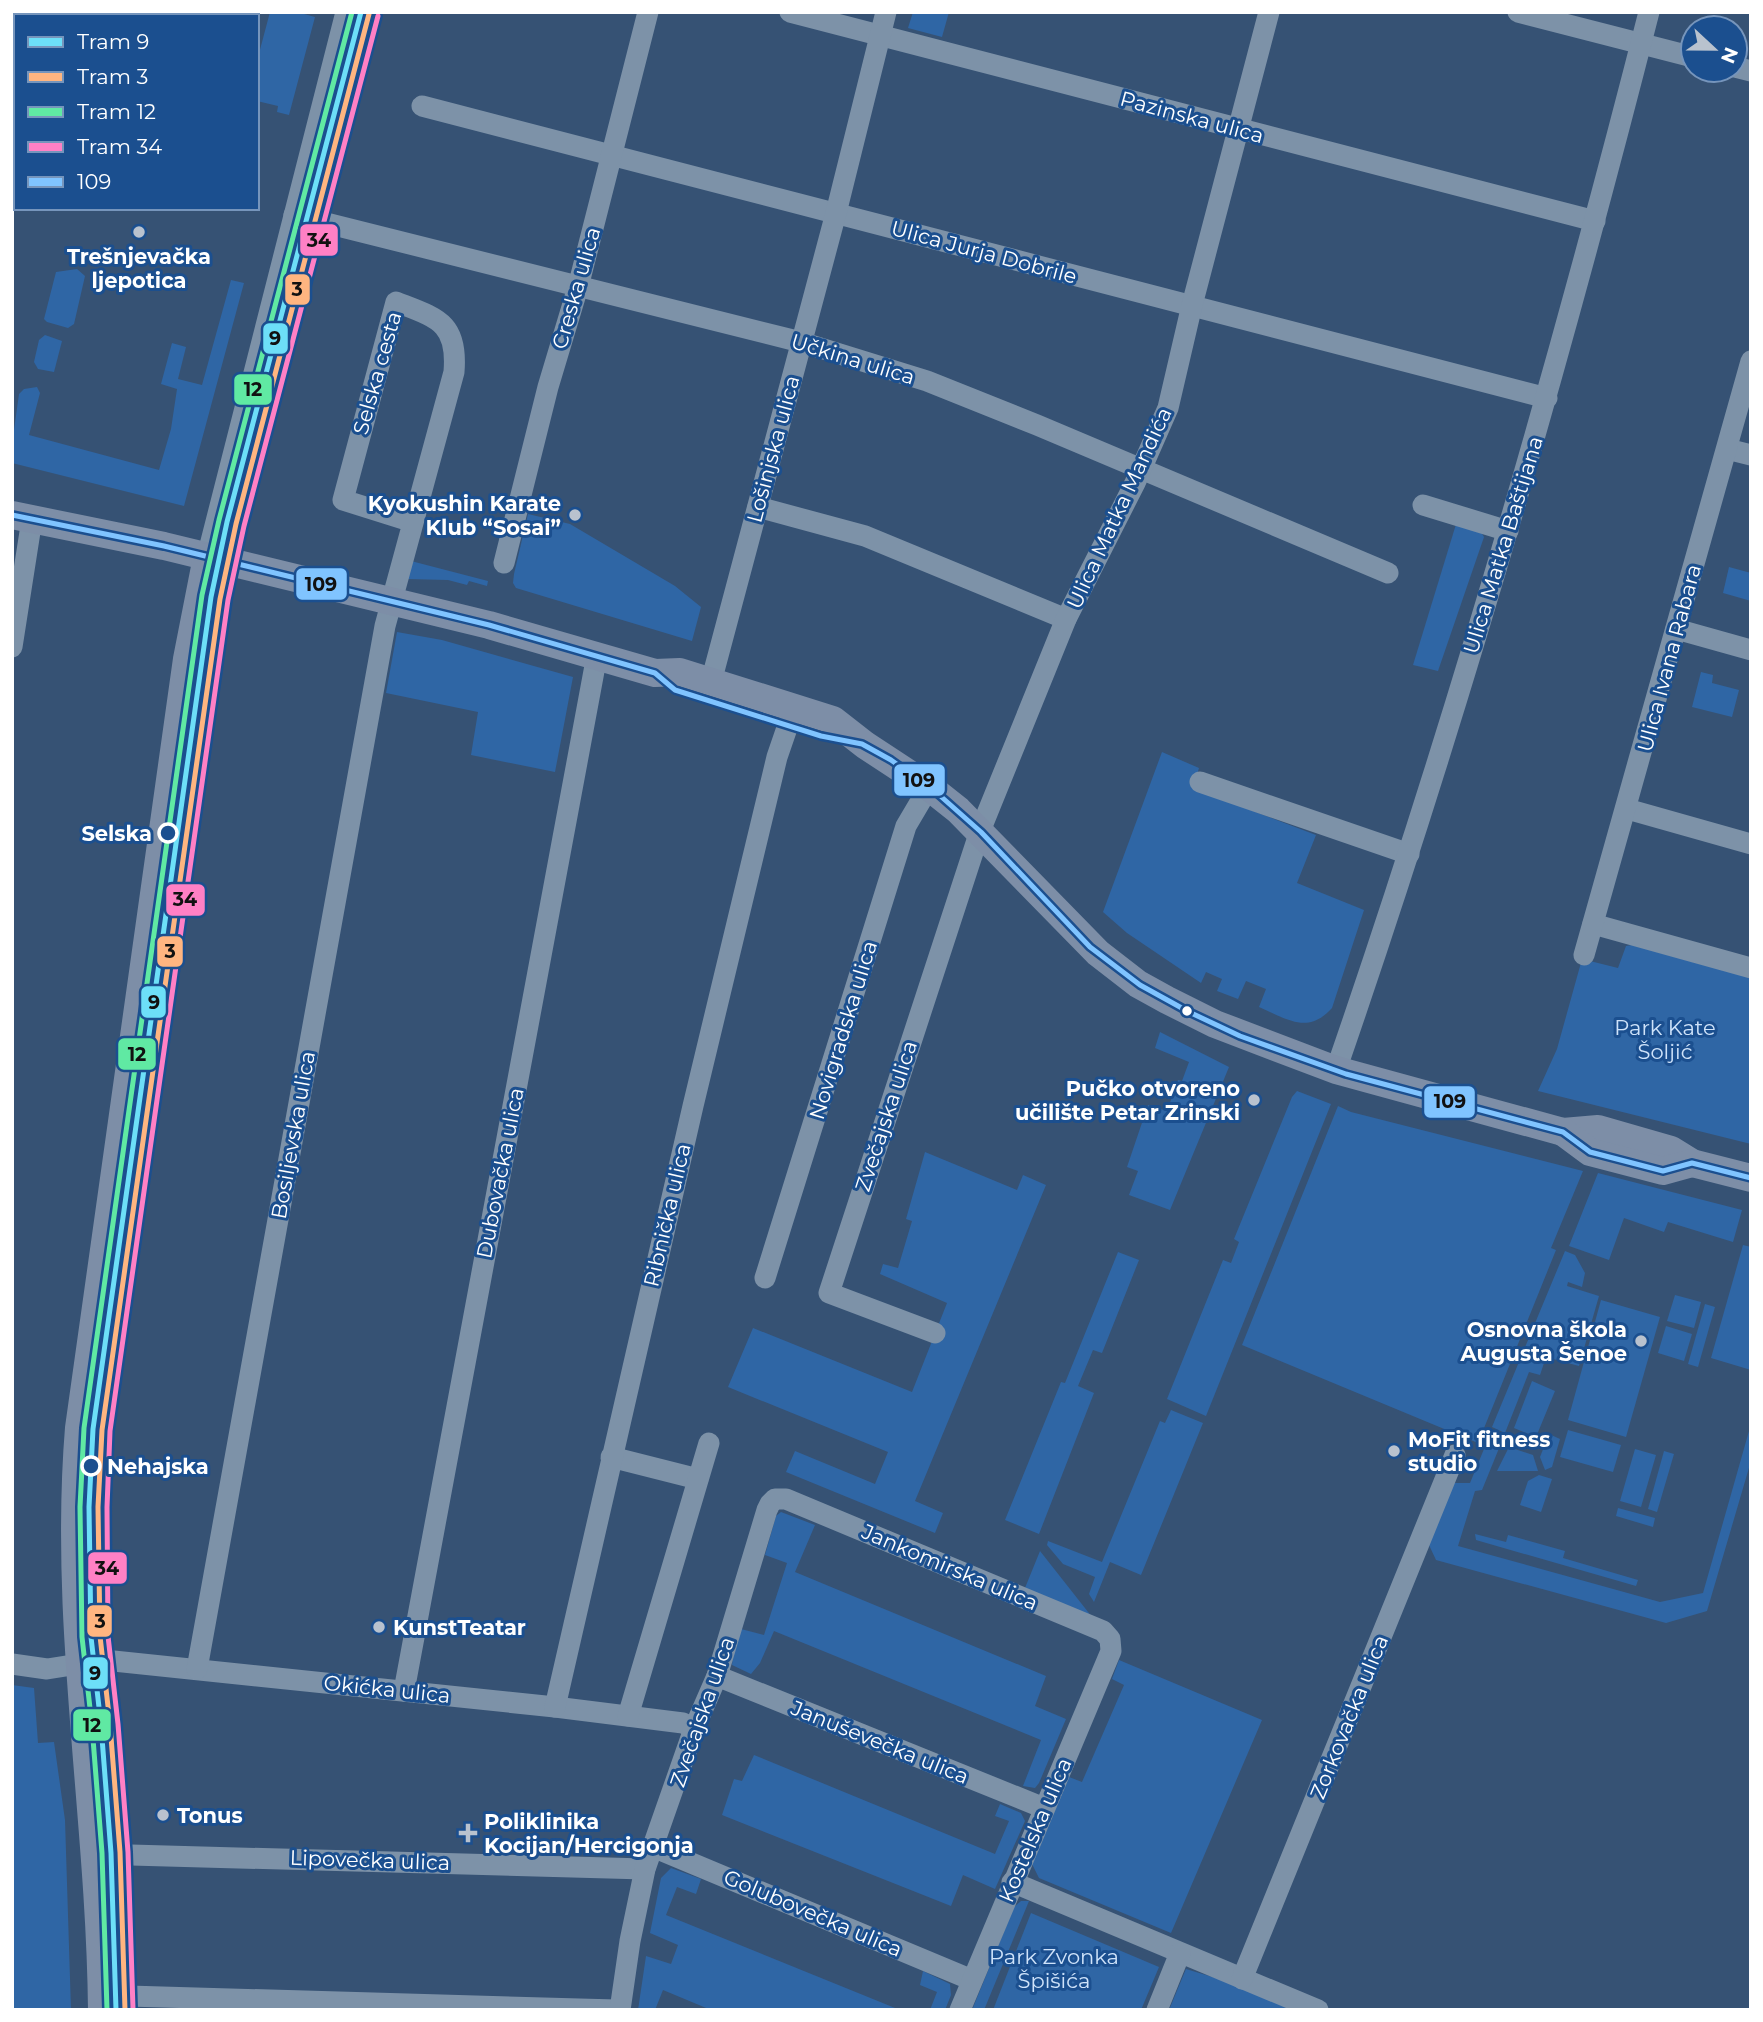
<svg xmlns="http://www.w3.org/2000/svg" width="1763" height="2022" font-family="Montserrat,sans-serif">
  <rect width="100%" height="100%" fill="#365274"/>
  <g fill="#2f66a5">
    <path d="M12,12H103L102,16H16V34L12,33Z"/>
    <path d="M270,12H297L315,17L289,115L277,112L278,106L257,101V61Z"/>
    <path d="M913,12H949L942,37L908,28Z"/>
    <path d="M77,269L85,276L74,324L68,328L47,322L44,319L56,272Z"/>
    <path d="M231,280L244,283L184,506L12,463V444L19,394L24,389L37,387L40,393L29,435L159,470L171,429L177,389L161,384L172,343L186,347L178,379L202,385Z"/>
    <path d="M45,335L62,341L54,372L38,369L34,362L39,340Z"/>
    <path d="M528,514L570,524L675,586L701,607L692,641L516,588L513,583L514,574Z"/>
    <path d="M1457,521L1481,532L1484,537L1438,671L1413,665Z"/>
    <path d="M411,561L488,581L487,586L469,581L467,585L448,580L407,579Z"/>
    <path d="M1729,567L1751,573V601L1723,593Z"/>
    <path d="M397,632L442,640L573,677L555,772L471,755L478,712L386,693Z"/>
    <path d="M1701,672L1713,675L1712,683L1739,690L1732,717L1692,707Z"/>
    <path d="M1162,752L1199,768L1193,788L1316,835L1297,883L1364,910L1332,1008C1308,1035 1287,1019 1259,1007L1266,989L1246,981L1238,999L1217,991L1222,979L1206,972L1201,983L1127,933L1103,912Z"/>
    <path d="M1632,945L1751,978V1144L1538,1091L1557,1049L1582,959L1618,968L1626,946Z"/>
    <path d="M1160,1032L1229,1067L1170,1210L1129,1195L1138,1171L1127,1167L1148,1105L1167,1111L1178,1080L1182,1081L1189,1062L1155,1048Z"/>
    <path d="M1297,1091L1331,1104L1206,1416L1167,1399L1223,1260L1231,1263L1239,1242L1234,1239L1292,1097Z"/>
    <path d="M1338,1106L1351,1112L1583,1171L1551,1248L1556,1250L1478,1443L1242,1345Z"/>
    <path d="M925,1152L1017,1190L1023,1175L1046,1185L915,1501L943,1513L935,1533L786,1472L795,1451L875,1484L888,1452L728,1387L753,1328L912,1392L947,1303L880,1274L883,1264L898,1268L912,1221L906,1219Z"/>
    <path d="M1598,1173L1742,1210L1733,1242L1668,1222L1664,1232L1624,1218L1609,1260L1569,1246Z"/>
    <path d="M1743,1245L1751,1247V1370L1711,1358Z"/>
    <path d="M1565,1251L1575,1255L1585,1273L1582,1287L1568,1282L1567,1286L1599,1296L1579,1366L1546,1357L1540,1375L1529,1372L1505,1433L1492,1427Z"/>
    <path d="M1118,1252L1139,1260L1102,1353L1093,1350L1078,1386L1094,1393L1039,1534L1005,1520L1061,1382L1065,1383Z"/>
    <path d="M1675,1295L1701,1302L1694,1328L1667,1321Z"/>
    <path d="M1601,1300L1660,1317L1626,1437L1568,1420Z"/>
    <path d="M1705,1304L1715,1307L1698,1367L1688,1364Z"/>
    <path d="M1666,1326L1692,1334L1684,1361L1658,1353Z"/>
    <path d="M1532,1381L1555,1391L1536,1437L1514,1428Z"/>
    <path d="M1171,1410L1203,1423L1141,1575L1110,1562L1094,1602L1089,1594L1095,1577L1063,1564L1047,1545L1048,1541L1102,1562L1160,1421L1165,1423Z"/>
    <path d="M1751,1424V1461L1707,1611L1666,1623L1436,1560L1429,1545L1453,1483H1470L1491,1432L1504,1436L1482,1490L1475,1491L1458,1546L1660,1602L1703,1593Z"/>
    <path d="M1568,1430L1621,1445L1613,1472L1560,1457Z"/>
    <path d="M1549,1434L1560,1439L1552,1467L1545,1470L1540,1457Z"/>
    <path d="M1509,1447L1533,1455L1538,1471H1497Z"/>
    <path d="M1635,1449L1656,1455L1641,1507L1620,1501Z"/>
    <path d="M1664,1451L1674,1454L1657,1512L1648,1509Z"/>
    <path d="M1539,1475L1552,1479L1541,1512L1520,1505L1528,1481Z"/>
    <path d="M1618,1508L1655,1518L1653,1527L1616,1516Z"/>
    <path d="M781,1512L815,1525L795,1572L1046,1676L1035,1706L1066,1719L1039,1783L1035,1788L1023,1786L1041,1740L774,1631L760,1663L751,1674L732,1665L733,1656L741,1629L764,1635L787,1563L765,1555L776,1516Z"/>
    <path d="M1475,1534L1506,1542L1508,1535L1565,1551L1563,1558L1638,1580L1636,1586L1476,1540Z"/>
    <path d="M1040,1551L1092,1617L1025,1588Z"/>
    <path d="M1119,1660L1262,1720L1171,1933L1039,1878L1032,1864L1069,1777L1082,1782L1124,1685L1112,1679Z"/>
    <path d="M12,1685L34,1688L38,1743L54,1742L65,1820L71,2010H12Z"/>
    <path d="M754,1755L995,1854L1009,1821L995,1816L1000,1804L1021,1813L1025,1821L995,1889L963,1875L951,1906L722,1815L734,1779L742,1781Z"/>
    <path d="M671,1868L701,1879L696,1894L677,1887L666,1915L900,2010H711L663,1990L655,2010H638L646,1956L671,1964L678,1945L650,1933L661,1878Z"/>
    <path d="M1021,1901H1029L984,2010H972L1014,1907Z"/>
    <path d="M1031,1913L1159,1967L1141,2010H993Z"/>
    <path d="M1186,1969L1229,1982L1296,2010H1169Z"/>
    <path d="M923,1971L950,1984L951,1995L945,2010H930L937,1992L920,1985Z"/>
  </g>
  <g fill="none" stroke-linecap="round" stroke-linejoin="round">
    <g stroke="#7d92a8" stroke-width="21">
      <path d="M790,12L1595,221"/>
      <path d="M1518,12L1693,57"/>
      <path d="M1735,67L1751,71"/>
      <path d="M422,106L1547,398"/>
      <path d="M294,215L801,342L927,381L1037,425L1388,573"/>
      <path d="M1727,449L1751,455"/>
      <path d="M1423,505L1508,531"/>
      <path d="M758,507L865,536L1066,619"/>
      <path d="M207,557L346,12"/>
      <path d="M504,563L548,387L578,287L648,12"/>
      <path d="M1676,629L1751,650"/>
      <path d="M12,647L32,519"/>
      <path d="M711,682L836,213L886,12"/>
      <path d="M1200,782L1409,854"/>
      <path d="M1627,809L1751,844"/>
      <path d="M1593,924L1751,968"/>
      <path d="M1584,955L1751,361"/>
      <path d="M1336,1070C1456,723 1558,369 1649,12"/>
      <path d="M765,1278L906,826L929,787"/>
      <path d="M935,1333L829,1293L980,831L1066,619L1135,483L1168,408L1192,305L1269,12"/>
      <path d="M611,1457L698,1479"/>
      <path d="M12,1664L47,1669L104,1660L555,1707L683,1723L694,1729"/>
      <path d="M197,1669L385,626L454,372C458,322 437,318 396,302L343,500L413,522"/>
      <path d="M717,1676L1044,1808"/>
      <path d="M404,1691L597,655"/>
      <path d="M555,1707L693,1106L777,757L788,725"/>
      <path d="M628,1716L709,1443"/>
      <path d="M653,1847L972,1980"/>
      <path d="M95,1854L645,1869"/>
      <path d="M1012,1882L1318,2010"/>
      <path d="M1242,1979L1455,1455"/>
      <path d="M128,1996L616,2010"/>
      <path d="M620,2010L630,1941L645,1869L694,1729L717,1676L767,1510L770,1504L775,1499H786L1103,1631L1110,1639L1111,1651L960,2010"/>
      <path d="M1157,2010L1180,1953"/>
    </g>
    <g stroke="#7d8ea7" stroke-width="28">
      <path d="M12,515L164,546L489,625L655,673L680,672L833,720L865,745L929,787L958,810L1098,953L1138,984L1167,1000L1215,1024L1336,1070L1563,1132L1598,1129L1671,1150L1692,1163L1751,1178"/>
      <path d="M1563,1132L1590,1152L1663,1171L1692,1163"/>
      <path d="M102,2010C100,1815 63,1623 79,1428L187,659L207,557"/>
    </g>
    <g stroke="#1b4f8f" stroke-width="10">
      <path id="bus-1" d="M12,515L164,546L489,625L655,673L675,690L821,736L862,744L891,760L937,793L981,832L1090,947L1140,985L1189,1012L1240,1036L1346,1074L1563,1132L1590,1152L1663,1171L1692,1163L1751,1178"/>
    </g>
    <use href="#bus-1" stroke="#80c4ff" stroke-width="5"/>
    <g stroke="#1b4f8f" stroke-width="10">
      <path id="tram-1" d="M116,2010L111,1853L101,1725L91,1637L89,1507L93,1429L211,597L227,522L361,12"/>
    </g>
    <g stroke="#1b4f8f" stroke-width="10">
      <path id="tram-2" d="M125,2010L120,1852L110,1724L100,1636L98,1507L102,1430L220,599L236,524L369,14"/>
    </g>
    <g stroke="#1b4f8f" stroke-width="10">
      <path id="tram-3" d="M107,2010L102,1853L92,1726L82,1637L80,1507L84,1428L202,595L219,520L352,12"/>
    </g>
    <g stroke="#1b4f8f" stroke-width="10">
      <path id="tram-4" d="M133,2009L128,1852L118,1724L108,1636L107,1507L110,1431L228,600L244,526L378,16"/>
    </g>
    <use href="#tram-1" stroke="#6ddff8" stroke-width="5"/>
    <use href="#tram-2" stroke="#ffb580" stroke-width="5"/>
    <use href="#tram-3" stroke="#60e9a3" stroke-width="5"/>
    <use href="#tram-4" stroke="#ff80c5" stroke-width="5"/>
  </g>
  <g fill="#b9c2ce" stroke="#1b4f8f" stroke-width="2.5">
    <circle cx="139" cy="232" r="7"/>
    <circle cx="575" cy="515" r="7"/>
    <circle cx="1254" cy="1100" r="7"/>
    <circle cx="1641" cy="1341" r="7"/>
    <circle cx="1394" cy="1451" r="7"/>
    <circle cx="379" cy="1627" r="7"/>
    <circle cx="163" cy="1815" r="7"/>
    <path d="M464.5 1822.5h7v7h7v7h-7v7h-7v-7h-7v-7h7z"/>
  </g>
  <g fill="#1b4f8f" stroke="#fff" stroke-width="3.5">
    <circle cx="168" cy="833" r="9"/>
    <circle cx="91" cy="1466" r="9"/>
  </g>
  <circle fill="#fff" stroke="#1b4f8f" stroke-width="2.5" cx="1187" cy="1011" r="6"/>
  <g text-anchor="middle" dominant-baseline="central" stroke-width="6" stroke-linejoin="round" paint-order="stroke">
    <g font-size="21" fill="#fff" stroke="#1b4f8f">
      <text transform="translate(1192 117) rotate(15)">Pazinska ulica</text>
      <text transform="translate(984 252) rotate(15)">Ulica Jurja Dobrile</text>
      <text transform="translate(576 288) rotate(-74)">Creska ulica</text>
      <text transform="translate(853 359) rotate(17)">Učkina ulica</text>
      <text transform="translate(377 373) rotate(-74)">Selska cesta</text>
      <text transform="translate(773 449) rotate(-75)">Lošinjska ulica</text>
      <text transform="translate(1119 508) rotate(-65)">Ulica Matka Mandića</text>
      <text transform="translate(1503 545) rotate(-73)">Ulica Matka Baštijana</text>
      <text transform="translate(1669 658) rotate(-75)">Ulica Ivana Rabara</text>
      <text transform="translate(843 1030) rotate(-73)">Novigradska ulica</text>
      <text transform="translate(886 1116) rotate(-72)">Zvečajska ulica</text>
      <text transform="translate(293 1135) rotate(-80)">Bosiljevska ulica</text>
      <text transform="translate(500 1173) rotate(-79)">Dubovačka ulica</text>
      <text transform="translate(667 1215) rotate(-77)">Ribnička ulica</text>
      <text transform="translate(950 1567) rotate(23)">Jankomirska ulica</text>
      <text transform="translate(387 1689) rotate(6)">Okićka ulica</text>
      <text transform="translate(702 1712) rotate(-71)">Zvečajska ulica</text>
      <text transform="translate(1349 1717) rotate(-68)">Zorkovačka ulica</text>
      <text transform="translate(880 1742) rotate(22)">Januševečka ulica</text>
      <text transform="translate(1035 1830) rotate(-67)">Kostelska ulica</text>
      <text transform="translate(370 1860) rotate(2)">Lipovečka ulica</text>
      <text transform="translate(813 1913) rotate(23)">Golubovečka ulica</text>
    </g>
    <g font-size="21" font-weight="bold" fill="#fff" stroke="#1b4f8f" text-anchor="start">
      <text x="139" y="256" text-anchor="middle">Trešnjevačka<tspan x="139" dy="24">ljepotica</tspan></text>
      <text x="561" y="503" text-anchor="end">Kyokushin Karate<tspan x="561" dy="24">Klub “Sosai”</tspan></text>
      <text x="1240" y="1088" text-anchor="end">Pučko otvoreno<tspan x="1240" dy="24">učilište Petar Zrinski</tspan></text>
      <text x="1627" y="1329" text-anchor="end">Osnovna škola<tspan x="1627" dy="24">Augusta Šenoe</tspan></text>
      <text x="1408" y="1439">MoFit fitness<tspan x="1408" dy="24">studio</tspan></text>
      <text x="393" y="1627">KunstTeatar</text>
      <text x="177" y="1815">Tonus</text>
      <text x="484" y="1821">Poliklinika<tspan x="484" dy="24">Kocijan/Hercigonja</tspan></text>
    </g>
    <g font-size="21" font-weight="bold" fill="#fff" stroke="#1b4f8f" text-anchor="end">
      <text x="152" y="833">Selska</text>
      <text x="107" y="1466" text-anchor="start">Nehajska</text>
    </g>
    <g font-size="21" fill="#cfe3fa" stroke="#1b4f8f">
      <text x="1665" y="1027">Park Kate<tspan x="1665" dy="24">Šoljić</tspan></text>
      <text x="1054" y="1956">Park Zvonka<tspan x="1054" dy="24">Špišića</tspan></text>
    </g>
  </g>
  <g stroke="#1b4f8f" stroke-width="2.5">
    <rect x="299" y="223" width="40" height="34" rx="7" fill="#ff80c5"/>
    <rect x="284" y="273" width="27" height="33" rx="7" fill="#ffb580"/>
    <rect x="262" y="322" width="27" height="33" rx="7" fill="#6ddff8"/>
    <rect x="233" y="373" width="40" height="33" rx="7" fill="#60e9a3"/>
    <rect x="295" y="567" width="53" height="34" rx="7" fill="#80c4ff"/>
    <rect x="893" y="763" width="53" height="34" rx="7" fill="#80c4ff"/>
    <rect x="165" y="883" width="41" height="34" rx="7" fill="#ff80c5"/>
    <rect x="156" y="935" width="28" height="33" rx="7" fill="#ffb580"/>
    <rect x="140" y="985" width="27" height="34" rx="7" fill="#6ddff8"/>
    <rect x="117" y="1037" width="40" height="34" rx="7" fill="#60e9a3"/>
    <rect x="1423" y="1085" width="53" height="34" rx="7" fill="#80c4ff"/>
    <rect x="87" y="1551" width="41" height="34" rx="7" fill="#ff80c5"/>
    <rect x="86" y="1604" width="27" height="34" rx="7" fill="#ffb580"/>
    <rect x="82" y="1656" width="27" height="34" rx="7" fill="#6ddff8"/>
    <rect x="72" y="1708" width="40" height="34" rx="7" fill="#60e9a3"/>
  </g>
  <g font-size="19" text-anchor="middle" font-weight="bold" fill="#111">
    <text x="319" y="247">34</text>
    <text x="297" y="296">3</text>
    <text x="275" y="345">9</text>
    <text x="253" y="396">12</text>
    <text x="321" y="591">109</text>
    <text x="919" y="787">109</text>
    <text x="185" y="906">34</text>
    <text x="170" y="958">3</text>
    <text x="154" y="1009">9</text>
    <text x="137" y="1061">12</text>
    <text x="1450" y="1108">109</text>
    <text x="107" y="1575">34</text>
    <text x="100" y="1628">3</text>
    <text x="95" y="1680">9</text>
    <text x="92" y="1732">12</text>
  </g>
  <rect width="1763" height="2022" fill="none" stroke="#ffffff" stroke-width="28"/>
  <rect x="14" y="14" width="245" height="196" fill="#1b4f8f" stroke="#7695bc" stroke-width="2"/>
  <rect x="28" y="37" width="35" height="10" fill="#6ddff8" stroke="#7695bc" stroke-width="2"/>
  <text x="77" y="49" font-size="21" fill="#ffffff">Tram 9</text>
  <rect x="28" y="72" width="35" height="10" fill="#ffb580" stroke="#7695bc" stroke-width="2"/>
  <text x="77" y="84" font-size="21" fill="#ffffff">Tram 3</text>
  <rect x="28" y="107" width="35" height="10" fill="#60e9a3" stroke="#7695bc" stroke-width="2"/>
  <text x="77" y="119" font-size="21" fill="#ffffff">Tram 12</text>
  <rect x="28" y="142" width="35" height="10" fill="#ff80c5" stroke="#7695bc" stroke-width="2"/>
  <text x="77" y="154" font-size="21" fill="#ffffff">Tram 34</text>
  <rect x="28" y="177" width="35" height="10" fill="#80c4ff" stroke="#7695bc" stroke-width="2"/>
  <text x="77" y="189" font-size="21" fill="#ffffff">109</text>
  <g transform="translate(1714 49) rotate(112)"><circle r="33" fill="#1b4f8f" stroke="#7695bc" stroke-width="2"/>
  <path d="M0-5L12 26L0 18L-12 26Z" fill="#b9c2ce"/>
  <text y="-10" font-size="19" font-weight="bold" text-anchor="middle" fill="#ffffff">N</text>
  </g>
</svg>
